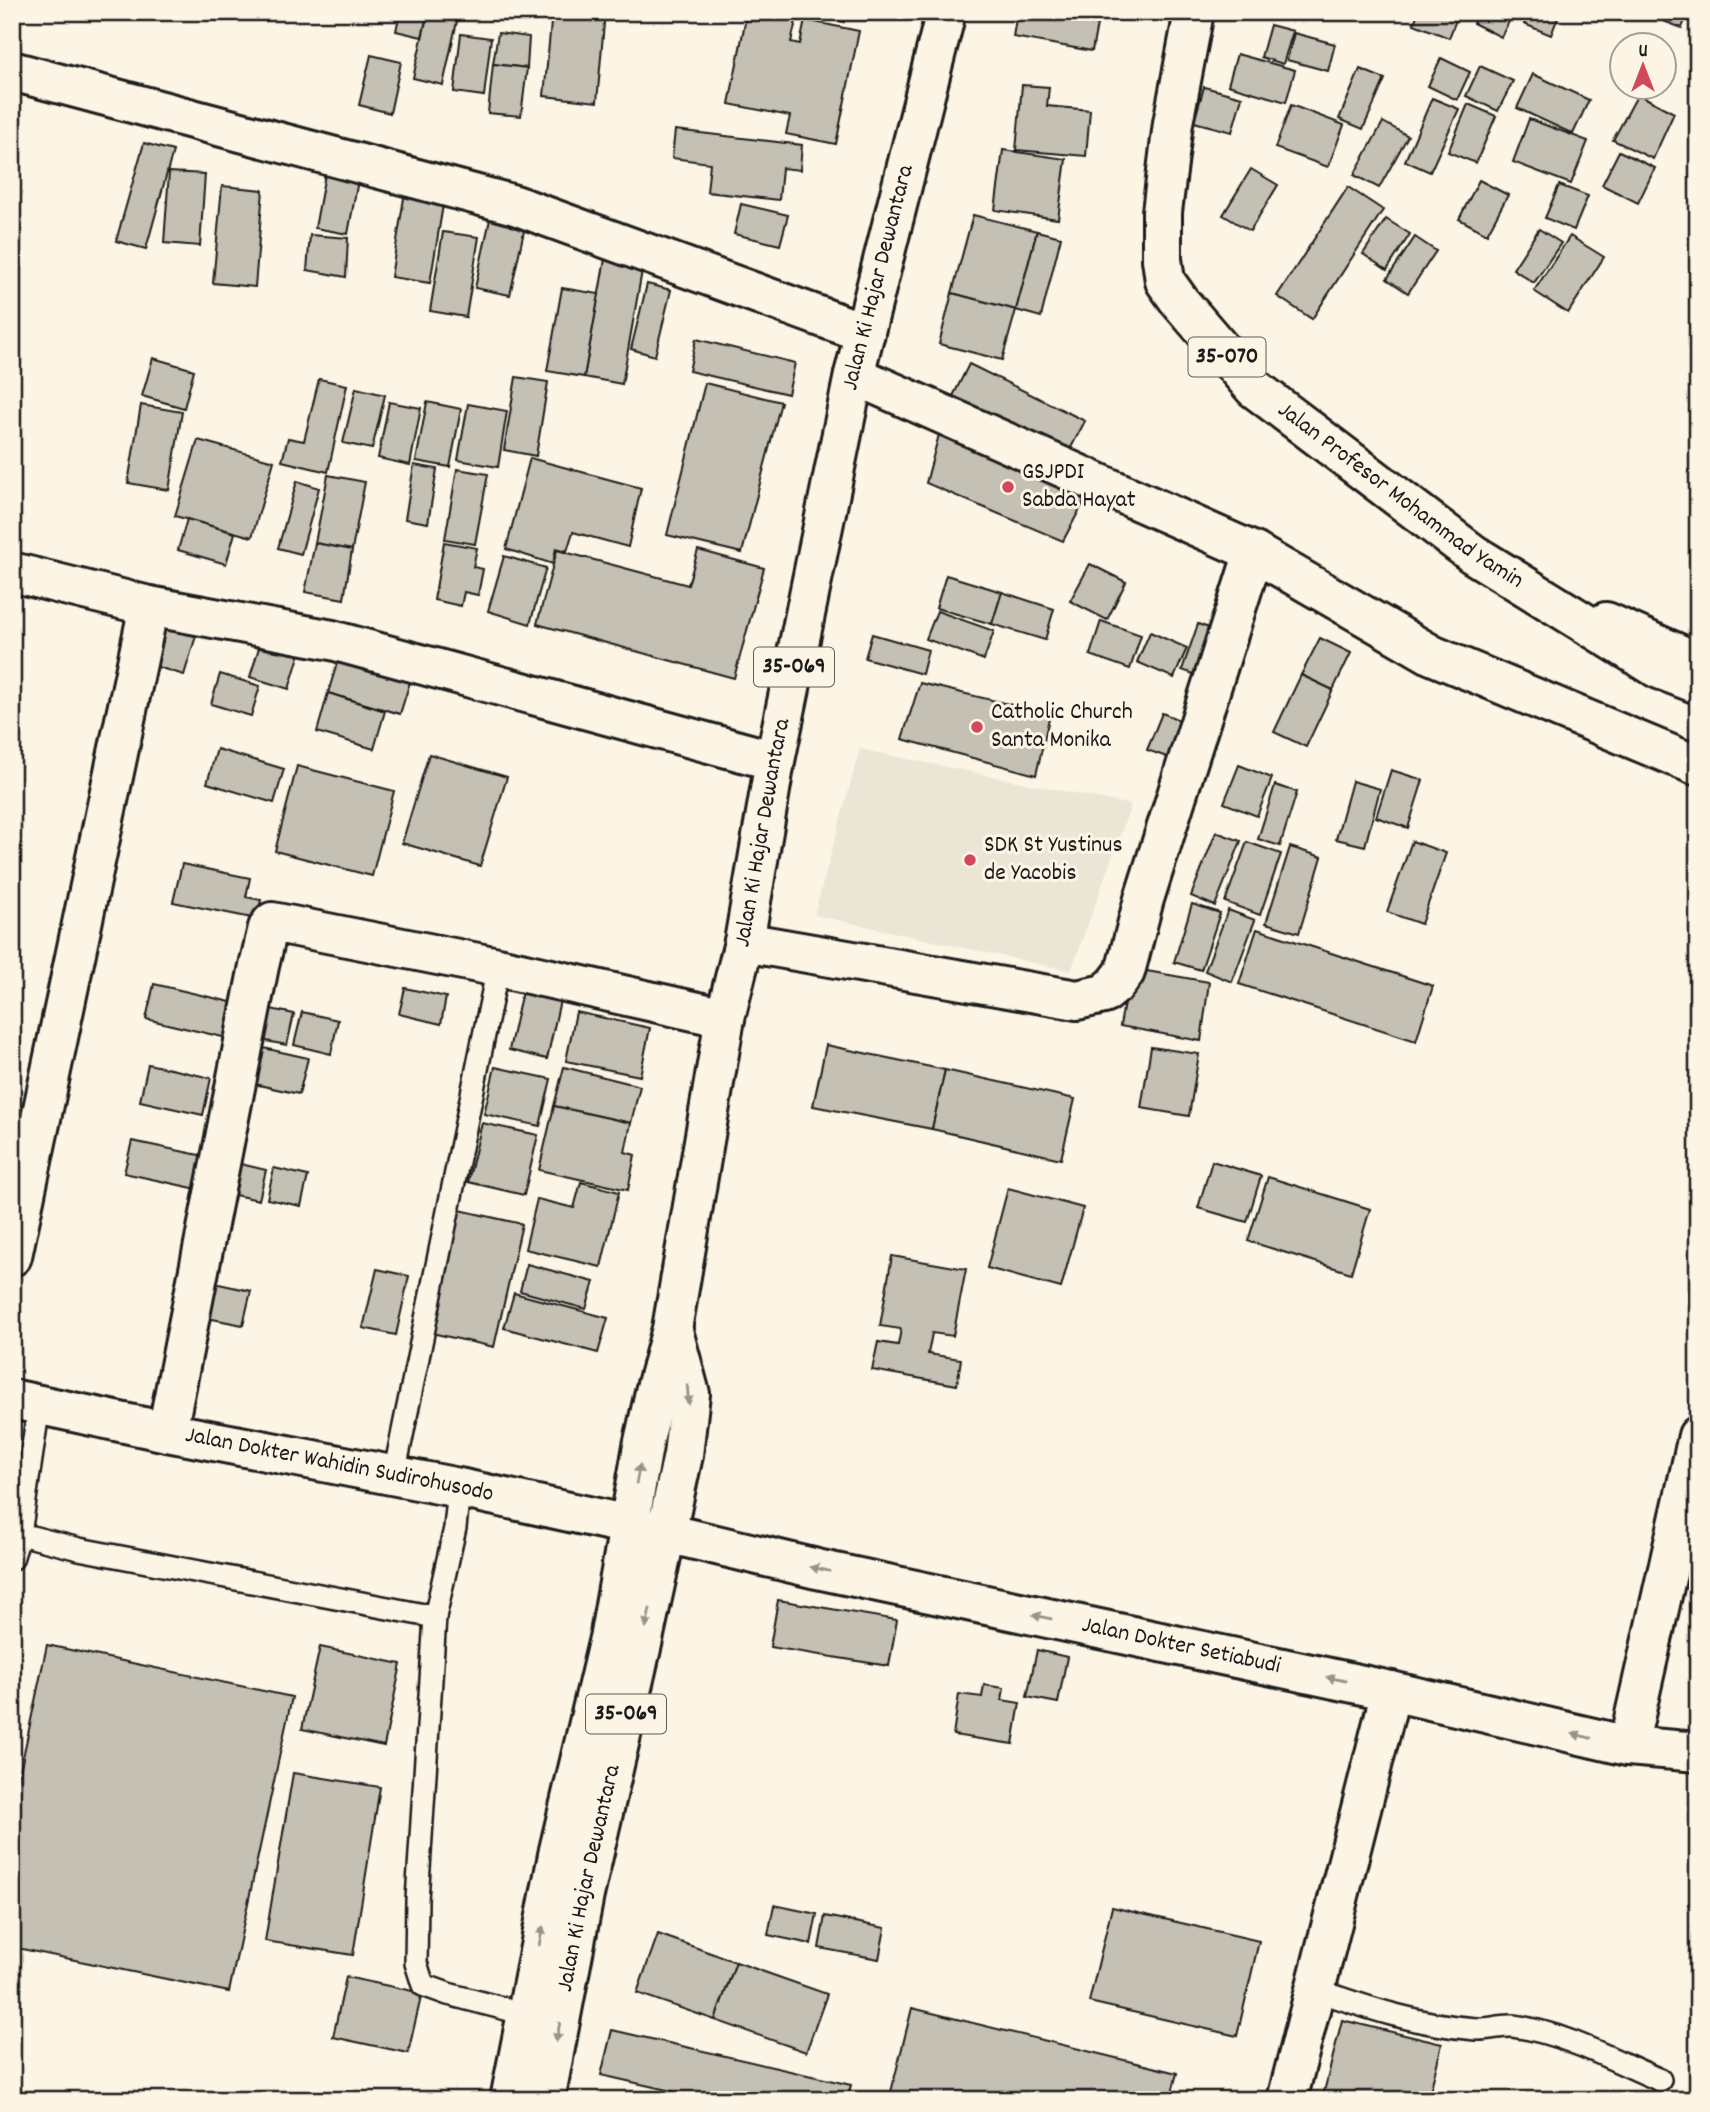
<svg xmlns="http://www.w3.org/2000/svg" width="1710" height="2112" font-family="Dekko,sans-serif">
  <rect width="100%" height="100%" fill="#fcf5e5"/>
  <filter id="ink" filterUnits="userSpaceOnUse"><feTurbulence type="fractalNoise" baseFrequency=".0143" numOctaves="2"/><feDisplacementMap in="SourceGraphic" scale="14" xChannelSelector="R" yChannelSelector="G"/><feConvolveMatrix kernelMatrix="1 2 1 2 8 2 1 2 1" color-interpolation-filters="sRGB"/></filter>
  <g filter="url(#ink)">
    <path fill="#ebe5d6" d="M860,749L1131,805L1071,971L814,915Z"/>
    <g fill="#c4c0b3" stroke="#1c1c1c" stroke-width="2">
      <path d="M400,12H428L422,37L396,31Z"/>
      <path d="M428,12H459L443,85L413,78Z"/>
      <path d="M552,12H605L597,102L544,96Z"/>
      <path d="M747,12H771L797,17L791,42L800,44L805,20L859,31L836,144L786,134L790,116L729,104Z"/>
      <path d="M801,12H846L844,22Z"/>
      <path d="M1017,12H1061L1098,19L1092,51L1013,37Z"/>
      <path d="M1418,12H1459L1449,38L1414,24Z"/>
      <path d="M1479,12H1514L1501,37L1473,23Z"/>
      <path d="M1529,12H1560L1551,35L1524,24Z"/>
      <path d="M1639,12H1688L1682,28Z"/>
      <path d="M1270,25L1293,31L1283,64L1261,57Z"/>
      <path d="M498,33L529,37L527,68L493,64Z"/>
      <path d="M1294,33L1335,44L1328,71L1287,60Z"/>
      <path d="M461,34L491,38L484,96L454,92Z"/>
      <path d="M1237,54L1295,70L1286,102L1228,85Z"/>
      <path d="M371,55L401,62L390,113L359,105Z"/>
      <path d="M1441,58L1470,72L1457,100L1428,86Z"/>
      <path d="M493,64L527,68L521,116L488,113Z"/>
      <path d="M1480,66L1513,81L1498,111L1466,96Z"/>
      <path d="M1360,69L1385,79L1363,129L1339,119Z"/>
      <path d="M1533,74L1589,100L1573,134L1517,108Z"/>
      <path d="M1022,85L1049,87L1047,106L1090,110L1086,156L1016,150Z"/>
      <path d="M1204,87L1242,97L1232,132L1194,122Z"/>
      <path d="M1638,94L1674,113L1653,159L1613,140Z"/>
      <path d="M1432,98L1459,109L1430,172L1405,161Z"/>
      <path d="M1468,104L1496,116L1476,163L1448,152Z"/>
      <path d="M1291,105L1344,125L1328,167L1275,148Z"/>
      <path d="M1529,119L1588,141L1571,184L1513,162Z"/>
      <path d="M1383,122L1408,136L1379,188L1354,175Z"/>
      <path d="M675,130L802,145L800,170L782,168L779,200L707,192L710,163L672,158Z"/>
      <path d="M144,143L173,151L146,249L116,241Z"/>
      <path d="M1003,150L1066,159L1058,219L995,210Z"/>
      <path d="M1619,151L1655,168L1638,203L1602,185Z"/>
      <path d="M328,158L361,164L348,234L315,228Z"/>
      <path d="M1251,169L1278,185L1250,231L1223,215Z"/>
      <path d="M169,172L205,174L200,246L164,243Z"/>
      <path d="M1479,180L1508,195L1487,234L1459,219Z"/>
      <path d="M1559,185L1588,196L1574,230L1545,218Z"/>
      <path d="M222,186L263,190L255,287L213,283Z"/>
      <path d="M1348,187L1383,210L1312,319L1277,296Z"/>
      <path d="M405,192L444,199L430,283L391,277Z"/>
      <path d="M741,204L788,215L780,245L734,234Z"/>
      <path d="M492,210L527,217L510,295L475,288Z"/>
      <path d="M973,215L1037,231L1016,310L952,293Z"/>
      <path d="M1386,219L1410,234L1387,270L1363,254Z"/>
      <path d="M1539,229L1561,243L1534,283L1513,269Z"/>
      <path d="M1037,231L1061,237L1041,317L1016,310Z"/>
      <path d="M443,232L479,237L466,317L430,311Z"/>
      <path d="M310,235L348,238L346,277L307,270Z"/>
      <path d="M1570,236L1604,257L1568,313L1534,291Z"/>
      <path d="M1415,237L1436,251L1408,293L1387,279Z"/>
      <path d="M605,259L643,265L622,384L584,377Z"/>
      <path d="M647,284L671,290L655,356L631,349Z"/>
      <path d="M562,288L599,294L584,377L547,371Z"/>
      <path d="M952,293L1016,310L1002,360L939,344Z"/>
      <path d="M696,339L795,363L788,394L689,371Z"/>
      <path d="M153,358L194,370L184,408L142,396Z"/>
      <path d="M969,364L1085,421L1063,463L948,406Z"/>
      <path d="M516,377L548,382L536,456L504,450Z"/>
      <path d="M319,379L347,385L328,472L282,461L288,438L304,441Z"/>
      <path d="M705,383L781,402L742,553L667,535Z"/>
      <path d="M356,388L385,395L372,449L343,443Z"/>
      <path d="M389,402L421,408L410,465L378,458Z"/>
      <path d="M427,402L461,409L450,467L416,461Z"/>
      <path d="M468,404L507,411L498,467L458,460Z"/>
      <path d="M141,405L182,412L169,490L128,483Z"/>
      <path d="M941,427L1090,490L1063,541L926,483Z"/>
      <path d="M198,440L274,461L252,537L175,516Z"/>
      <path d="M530,458L641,488L628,547L573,532L567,551L556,548L553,564L506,549Z"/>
      <path d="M414,465L437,469L428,523L405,519Z"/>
      <path d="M457,469L488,474L475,544L445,539Z"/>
      <path d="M328,475L365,482L352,550L315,543Z"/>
      <path d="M297,481L319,488L301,554L278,548Z"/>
      <path d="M187,519L235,533L226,564L178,550Z"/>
      <path d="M444,542L477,548L473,567L483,569L478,595L464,592L461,606L434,600Z"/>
      <path d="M315,543L352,550L344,599L305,592Z"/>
      <path d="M557,550L688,585L698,550L764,568L734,678L537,624Z"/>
      <path d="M504,556L546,568L530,624L488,611Z"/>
      <path d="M1090,564L1126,582L1107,620L1070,601Z"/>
      <path d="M946,575L1002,592L992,624L936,608Z"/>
      <path d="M1002,592L1054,609L1045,640L992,624Z"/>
      <path d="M937,611L994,631L984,660L926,639Z"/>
      <path d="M1101,621L1141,635L1130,669L1090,655Z"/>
      <path d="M152,623L196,636L184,675L141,662Z"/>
      <path d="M1198,624L1226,634L1210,680L1182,670Z"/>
      <path d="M1150,632L1187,648L1174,678L1137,662Z"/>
      <path d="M872,634L928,650L922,674L865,658Z"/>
      <path d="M1320,638L1351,653L1333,690L1301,675Z"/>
      <path d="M261,641L300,653L289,689L250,677Z"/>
      <path d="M338,660L410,682L400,714L328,693Z"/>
      <path d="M220,674L260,686L251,716L211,704Z"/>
      <path d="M1301,675L1333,690L1306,747L1274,732Z"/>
      <path d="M920,683L1050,714L1036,775L902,739Z"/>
      <path d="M328,693L385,711L374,749L317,732Z"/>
      <path d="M1162,713L1192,725L1178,761L1147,750Z"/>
      <path d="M217,749L284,769L274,803L207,783Z"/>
      <path d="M429,754L507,777L480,866L402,843Z"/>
      <path d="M1239,765L1272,778L1257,816L1224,803Z"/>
      <path d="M297,766L394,791L372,876L275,851Z"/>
      <path d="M1391,770L1423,780L1408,828L1376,817Z"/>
      <path d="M1352,781L1380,789L1365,846L1336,839Z"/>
      <path d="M1275,785L1297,792L1280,846L1258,839Z"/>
      <path d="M1216,832L1241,841L1215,906L1191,896Z"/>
      <path d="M1412,841L1446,853L1421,924L1387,912Z"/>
      <path d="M1247,842L1281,854L1260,915L1225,902Z"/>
      <path d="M1290,847L1322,857L1299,933L1266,923Z"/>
      <path d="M182,864L250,878L246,897L261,900L257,919L173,902Z"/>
      <path d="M1192,904L1220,913L1201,970L1174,962Z"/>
      <path d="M1228,910L1255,920L1232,982L1205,971Z"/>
      <path d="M1257,929L1433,986L1416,1041L1239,984Z"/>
      <path d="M1130,968L1209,982L1201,1041L1120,1026Z"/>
      <path d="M525,978L563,987L547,1059L509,1050Z"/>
      <path d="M154,984L235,1003L227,1038L146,1019Z"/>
      <path d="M405,988L446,997L441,1024L399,1014Z"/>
      <path d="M257,1006L294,1014L287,1045L250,1038Z"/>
      <path d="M302,1012L338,1020L331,1054L294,1045Z"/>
      <path d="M576,1012L650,1028L640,1076L566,1061Z"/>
      <path d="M250,1045L308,1058L299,1094L241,1081Z"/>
      <path d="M826,1045L945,1070L932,1129L813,1106Z"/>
      <path d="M1151,1047L1199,1054L1189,1116L1141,1108Z"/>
      <path d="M148,1064L211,1078L203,1115L140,1101Z"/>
      <path d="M495,1067L551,1079L540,1126L484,1114Z"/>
      <path d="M564,1067L640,1086L631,1123L554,1106Z"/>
      <path d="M945,1070L1075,1099L1061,1159L932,1129Z"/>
      <path d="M554,1106L631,1123L625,1152L635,1155L628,1190L539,1170Z"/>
      <path d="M482,1123L538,1135L524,1195L468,1182Z"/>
      <path d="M132,1141L209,1157L202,1190L124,1173Z"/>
      <path d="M1212,1161L1261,1176L1247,1222L1198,1208Z"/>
      <path d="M232,1162L266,1170L259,1200L225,1193Z"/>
      <path d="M274,1168L308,1176L301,1206L267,1199Z"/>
      <path d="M1268,1177L1370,1209L1351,1273L1248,1241Z"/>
      <path d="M581,1182L619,1192L601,1267L525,1249L537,1199L574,1208Z"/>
      <path d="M1008,1188L1083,1208L1061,1288L987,1268Z"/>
      <path d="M455,1209L522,1224L494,1347L427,1332Z"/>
      <path d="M892,1256L966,1269L953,1336L932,1333L928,1354L961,1359L957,1385L872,1370L878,1342L898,1345L901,1329L880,1326Z"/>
      <path d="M527,1264L594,1282L586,1309L520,1291Z"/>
      <path d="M377,1269L409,1276L396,1335L363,1328Z"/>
      <path d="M205,1281L251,1291L243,1325L197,1316Z"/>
      <path d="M514,1293L608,1318L598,1353L504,1328Z"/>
      <path d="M778,1600L897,1620L889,1666L770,1647Z"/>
      <path d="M47,1645L292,1697L229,1992L12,1947V1809Z"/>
      <path d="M320,1647L401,1664L384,1746L302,1729Z"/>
      <path d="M1037,1650L1067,1657L1058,1703L1027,1697Z"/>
      <path d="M984,1685L1004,1688L1002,1700L1020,1703L1013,1744L953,1735L959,1694L982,1697Z"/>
      <path d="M293,1773L380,1787L353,1955L265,1941Z"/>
      <path d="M774,1905L817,1914L811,1944L768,1935Z"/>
      <path d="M1112,1907L1259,1941L1237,2036L1089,2002Z"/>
      <path d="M825,1916L885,1928L879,1959L819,1948Z"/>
      <path d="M658,1934L736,1962L715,2020L637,1993Z"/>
      <path d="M736,1962L827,1994L806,2052L715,2020Z"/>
      <path d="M346,1977L422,1993L408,2053L333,2037Z"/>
      <path d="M912,2008L1177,2073L1170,2100H889Z"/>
      <path d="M1342,2020L1442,2044L1428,2100H1322Z"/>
      <path d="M612,2030L851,2085L847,2100H711L601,2075Z"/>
    </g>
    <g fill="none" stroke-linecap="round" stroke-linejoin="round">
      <g stroke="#1c1c1c" stroke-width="26">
        <g id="service">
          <path d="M39,1405L20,1534L79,1549L435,1617L455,1528L459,1488"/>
          <path d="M394,1475L498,967"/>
          <path d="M12,1559L20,1534"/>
          <path d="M435,1617L417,1900L416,1963L423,1985L448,1994L525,2014"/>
          <path d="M1314,1989C1367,2008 1419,2025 1476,2029C1488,2030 1501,2025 1513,2026C1564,2033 1613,2060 1660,2080"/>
        </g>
      </g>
      <g stroke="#1c1c1c" stroke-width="44">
        <g id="minor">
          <path d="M12,71L515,205L865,333"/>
          <path d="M854,375L1254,552L1432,655L1698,766"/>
          <path d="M12,572L149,606L332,640L775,761"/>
          <path d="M744,942L1077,1000L1104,994L1115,985L1125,972L1144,899L1254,552"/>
          <path d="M12,1256L149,606"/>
          <path d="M167,1432L259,966L268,928L272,922L498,967L725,1018"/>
          <path d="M1628,1746L1698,1436"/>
          <path d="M1287,2100L1391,1691"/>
        </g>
      </g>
      <g stroke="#1c1c1c" stroke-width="44">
        <path id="tertiary" d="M1606,622L1683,656L1698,659"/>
      </g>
      <g stroke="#1c1c1c" stroke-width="44">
        <g id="secondary">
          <path id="s1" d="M12,1399L167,1432L459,1488L666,1533L817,1569L1391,1691L1628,1746L1698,1752"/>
        </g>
      </g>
      <g stroke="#1c1c1c" stroke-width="44">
        <g id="primary">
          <path id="s2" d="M1194,12L1173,123L1162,212V259L1165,281L1180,302L1254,388L1473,554L1659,669L1698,684"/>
          <path id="s3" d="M510,2100L559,1850L610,1634L643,1446L655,1392L672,1329L725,1018L744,942L775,761L854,375L946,12"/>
          <path id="s4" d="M545,2100L584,1895L642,1644L683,1455L690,1394L673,1331"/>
        </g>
      </g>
      <use href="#service" stroke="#fcf5e5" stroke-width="21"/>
      <use href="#minor" stroke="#fcf5e5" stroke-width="38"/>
      <use href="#tertiary" stroke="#fcf5e5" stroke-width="38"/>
      <use href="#secondary" stroke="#fcf5e5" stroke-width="38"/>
      <use href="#primary" stroke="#fcf5e5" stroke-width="38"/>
    </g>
    <defs><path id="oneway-solid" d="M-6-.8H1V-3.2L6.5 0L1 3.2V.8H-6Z" transform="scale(1.75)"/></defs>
    <g fill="#97938b">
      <use href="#oneway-solid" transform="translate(688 1395) rotate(86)"/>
      <use href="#oneway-solid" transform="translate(638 1474) rotate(-79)"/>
      <use href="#oneway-solid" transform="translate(820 1569) rotate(-167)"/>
      <use href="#oneway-solid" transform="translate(1042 1617) rotate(-168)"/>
      <use href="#oneway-solid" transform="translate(648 1618) rotate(102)"/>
      <use href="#oneway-solid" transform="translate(1336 1679) rotate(-168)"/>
      <use href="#oneway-solid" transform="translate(1582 1736) rotate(-167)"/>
      <use href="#oneway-solid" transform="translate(541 1936) rotate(-78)"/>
      <use href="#oneway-solid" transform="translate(558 2032) rotate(101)"/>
    </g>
  </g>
  <g fill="#d1495b" stroke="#fcf5e5" stroke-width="2.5">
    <circle cx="1008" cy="487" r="7"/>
    <circle cx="977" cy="727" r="7"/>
    <circle cx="970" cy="860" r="7"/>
  </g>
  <g text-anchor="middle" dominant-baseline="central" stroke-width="6" stroke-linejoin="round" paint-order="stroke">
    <g fill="#fcf5e5" stroke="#5f5d58" stroke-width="2">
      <rect x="1188.5" y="337.5" width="77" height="39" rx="5"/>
      <rect x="754" y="647.5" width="80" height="39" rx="5"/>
      <rect x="586" y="1694.5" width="80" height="39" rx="5"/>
    </g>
    <g font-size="23" font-weight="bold" fill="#1c1c1c">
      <text x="1227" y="357">35-070</text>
      <text x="794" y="667">35-069</text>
      <text x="626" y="1714">35-069</text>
    </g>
    <g font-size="24" fill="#1c1c1c" stroke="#fcf5e5">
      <text stroke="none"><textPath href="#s3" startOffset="1860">Jalan Ki Hajar Dewantara</textPath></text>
      <text stroke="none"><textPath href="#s2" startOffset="593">Jalan Profesor Mohammad Yamin</textPath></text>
      <text stroke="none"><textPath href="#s3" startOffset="1293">Jalan Ki Hajar Dewantara</textPath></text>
      <text stroke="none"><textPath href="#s1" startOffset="334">Jalan Dokter Wahidin Sudirohusodo</textPath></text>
      <text stroke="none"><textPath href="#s1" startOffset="1195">Jalan Dokter Setiabudi</textPath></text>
      <text stroke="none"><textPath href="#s4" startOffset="226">Jalan Ki Hajar Dewantara</textPath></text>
    </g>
    <g font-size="24" fill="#1c1c1c" stroke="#fcf5e5" text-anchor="start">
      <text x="1022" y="473">GSJPDI<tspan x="1022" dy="28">Sabda Hayat</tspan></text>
      <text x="991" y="713">Catholic Church<tspan x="991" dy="28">Santa Monika</tspan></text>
      <text x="984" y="846">SDK St Yustinus<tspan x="984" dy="28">de Yacobis</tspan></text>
    </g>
  </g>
  <rect width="1710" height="2112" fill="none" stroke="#fcf5e5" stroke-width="42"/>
  <rect x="21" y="21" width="1668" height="2070" fill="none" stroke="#1c1c1c" stroke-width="2.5" filter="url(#ink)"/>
  <g transform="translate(1643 66)"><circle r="33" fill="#fcf5e5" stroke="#a29e95" stroke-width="2"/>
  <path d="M0-5L12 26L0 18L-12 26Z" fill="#d1495b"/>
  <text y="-10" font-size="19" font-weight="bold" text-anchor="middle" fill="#1c1c1c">U</text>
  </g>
</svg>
